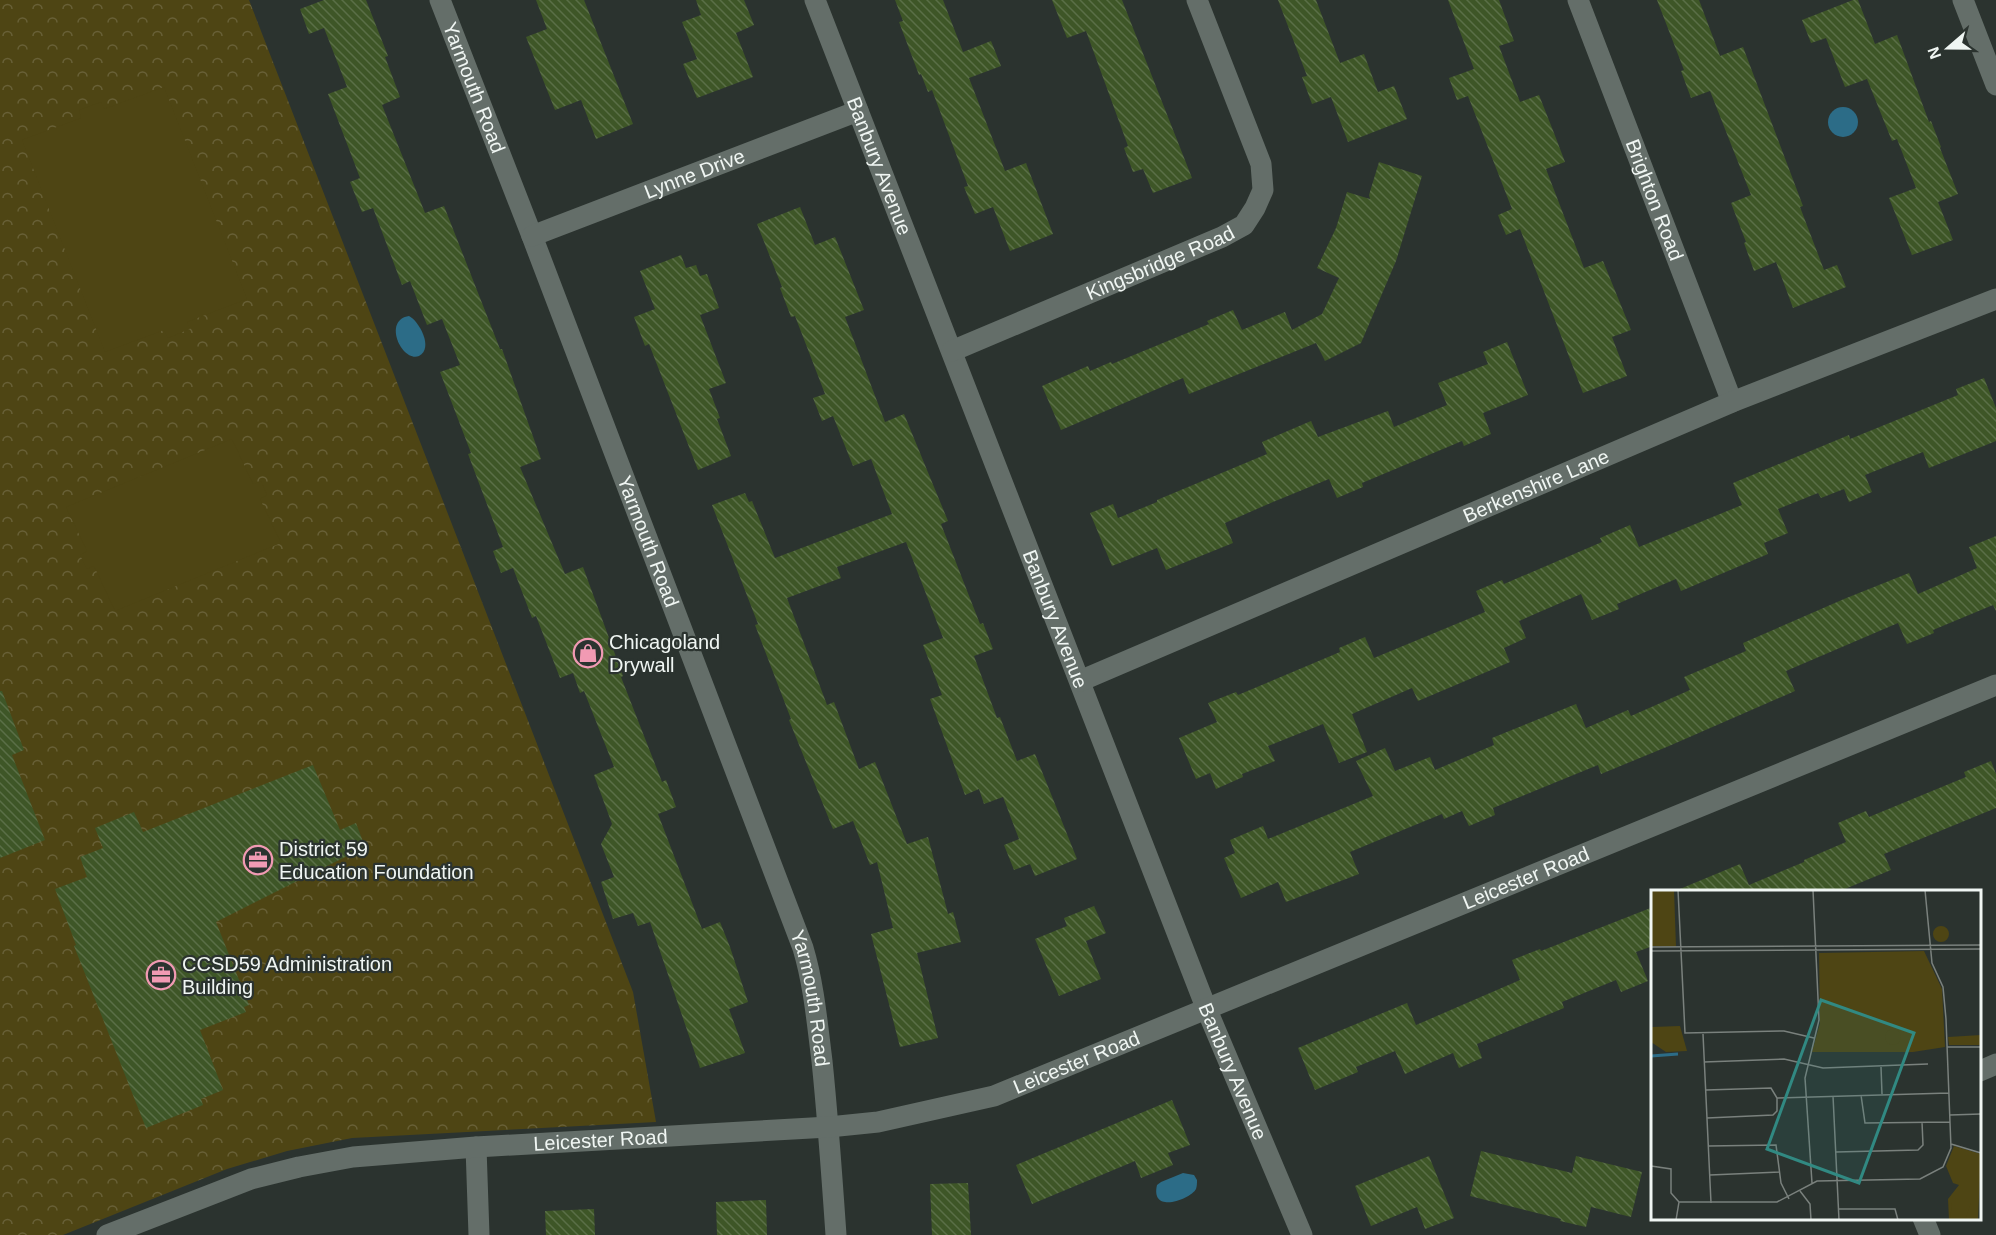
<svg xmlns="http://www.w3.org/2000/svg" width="1996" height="1235" font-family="Arial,sans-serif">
  <defs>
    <pattern id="park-crowns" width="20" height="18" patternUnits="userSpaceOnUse" patternTransform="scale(1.5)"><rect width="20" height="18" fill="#4e4514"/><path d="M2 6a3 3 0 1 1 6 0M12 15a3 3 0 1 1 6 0" fill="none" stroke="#686037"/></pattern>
    <pattern id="building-back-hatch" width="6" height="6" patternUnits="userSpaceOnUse" patternTransform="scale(1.5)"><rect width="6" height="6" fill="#3e5627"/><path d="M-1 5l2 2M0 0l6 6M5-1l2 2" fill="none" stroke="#5a6f47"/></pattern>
  </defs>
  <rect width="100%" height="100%" fill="#2b332f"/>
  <path fill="url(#park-crowns)" d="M0,0H249L633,992L656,1122L352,1138L287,1151L227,1169L63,1235H0Z"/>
  <g fill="#4e4514">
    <path d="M164,87L247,299L187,322L190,329L168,338L164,330L105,352L22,140L81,118L79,110L101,102L104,109Z"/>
    <path d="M232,439L253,484L261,481L267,495L260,499L281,543L115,611L94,566L87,569L80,555L87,551L66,507Z"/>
  </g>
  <g fill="#2c6c87">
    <circle cx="1843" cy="122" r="15"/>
    <path d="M409,316C419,321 434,348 419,356C402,363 382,320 409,316Z"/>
    <path d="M1183,1173L1194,1175L1197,1180C1197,1183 1197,1186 1196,1189C1191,1199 1150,1215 1157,1185L1161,1182Z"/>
  </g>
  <g fill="url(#building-back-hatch)">
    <path d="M324,0H366L388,56L385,57L400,97L382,105L425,213L444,206L500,349H502L541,459L520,467L565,574L583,567L623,676L621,677L662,782L666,780L676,807L658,814L702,929L720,922L730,947L748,1002L729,1009L745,1053L700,1068L650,922L638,926L633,913L613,919L601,882L614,877L601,844L612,824L594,775L614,767L584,691L580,693L573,673L560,678L536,616L532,618L513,568L501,573L493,551L503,547L468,454L471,453L440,372L460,365L442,319L427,325L410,281L402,285L373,208L362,212L350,182L360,178L328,94L347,87L324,28L309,34L300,9Z"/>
    <path d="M536,0H584L633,124L596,139L581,100L555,110L526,37L547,29Z"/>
    <path d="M696,0H744L754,25L736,33L753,77L697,98L683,64L697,59L682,22L701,15Z"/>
    <path d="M895,0H943L963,52L991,41L1001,66L969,78L1005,171L1026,163L1053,234L1010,251L993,207L975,214L964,187L968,186L932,90L928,92L921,74L919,75L899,22L903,21Z"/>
    <path d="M1052,0H1122L1192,178L1153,193L1143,169L1133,172L1124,148L1128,146L1086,31L1067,38Z"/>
    <path d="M1278,0H1316L1340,63L1364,54L1378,92L1394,86L1407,119L1348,142L1331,97L1312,104L1302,77L1307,76Z"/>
    <path d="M1448,0H1499L1514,41L1499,46L1520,102L1539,95L1554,133L1565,162L1546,169L1584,268L1603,261L1631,330L1612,337L1627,376L1583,393L1520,229L1506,235L1498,215L1512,209L1468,96L1457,100L1449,78L1474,69Z"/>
    <path d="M1657,0H1699L1720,56L1743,47L1803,206L1800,207L1824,270L1837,265L1846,287L1793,308L1776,262L1754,271L1744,243L1746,242L1731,203L1751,195L1710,91L1691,98L1681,71L1684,70Z"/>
    <path d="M1853,0H1858L1875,44L1897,35L1929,122L1931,121L1941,147L1940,148L1958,194L1938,202L1953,240L1912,255L1889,198L1916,188L1897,139L1892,141L1867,79L1845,87L1826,38L1811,43L1802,20Z"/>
    <path d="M1379,162L1422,176L1396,261L1361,343L1325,361L1316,343L1189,394L1183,378L1061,430L1042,386L1088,366L1090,371L1111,362L1112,364L1209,324L1207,321L1233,310L1242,330L1285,312L1292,330L1322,314L1339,278L1317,268L1336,228L1347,192L1370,199L1369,195Z"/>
    <path d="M800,207L815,245L835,237L864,310L845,317L885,422L904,414L948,521L941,524L980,624L983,623L993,649L974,656L997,718L1000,717L1017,761L1035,754L1077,859L1035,876L1030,864L1014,870L1004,845L1019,839L1003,797L984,804L979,789L965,795L930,699L942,695L923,645L943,638L906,542L837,567L841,578L787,598L827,705L834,702L859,769L875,762L907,844L928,837L948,914L953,912L961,942L917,953L938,1038L900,1047L871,934L893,928L877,862L870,865L853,821L833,829L789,720L791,719L755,625L758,624L712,505L745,493L749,502L752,501L775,558L892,514L871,459L853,466L833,416L822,421L813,398L825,394L795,316L791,317L780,288L782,287L757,224Z"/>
    <path d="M681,255L686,268L696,265L700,276L707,274L719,308L700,315L726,383L709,389L720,418L717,419L731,456L698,470L649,344L645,346L634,317L655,309L640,271Z"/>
    <path d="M1507,342L1528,395L1483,413L1491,434L1464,446L1462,441L1362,483L1363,487L1337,498L1329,479L1266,505L1225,523L1233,543L1166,570L1157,548L1112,566L1090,513L1113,504L1118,518L1157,502V500L1267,454L1262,442L1311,421L1318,437L1388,411L1394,427L1447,405L1438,383L1488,364L1483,352Z"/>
    <path d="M1984,378L1996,408V441L1929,468L1923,452L1865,475L1872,492L1849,502L1844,489L1821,498L1818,493L1778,509L1788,533L1764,543L1768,554L1681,591L1676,579L1617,604L1619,609L1592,620L1581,594L1519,621L1526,638L1504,648L1510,662L1418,701L1412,688L1352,714L1367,752L1339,763L1323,724L1268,746L1275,761L1242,774L1243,777L1216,789L1210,773L1196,779L1179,738L1217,722L1208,703L1236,692L1238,695L1340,652L1339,648L1365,637L1374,658L1485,612L1476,591L1502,580L1504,584L1602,542L1600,538L1630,525L1639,547L1742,505L1733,483L1849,435L1850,439L1958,395L1956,389Z"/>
    <path d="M1996,536V611L1993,605L1933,630L1934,633L1907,644L1898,623L1786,671L1795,691L1669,746L1601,774L1598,765L1493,808L1495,815L1469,826L1462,811L1444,819L1442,814L1415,825L1350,852L1359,874L1286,902L1278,882L1241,898L1224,858L1235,853L1230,840L1263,826L1268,839L1373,796L1356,761L1385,748L1395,771L1430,757L1435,770L1494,745L1492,738L1576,704L1586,728L1628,710L1631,716L1690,690L1684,677L1746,651L1743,643L1844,599L1909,573L1918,594L1977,568L1969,547Z"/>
    <path d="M0,691H2L24,750L12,755L45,840L0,858Z"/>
    <path d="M1991,761L1996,774V808L1884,854L1891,870L1840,891H1675L1740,864L1749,885L1804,862V860L1846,842L1838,823L1866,811L1869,817L1966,777L1964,772Z"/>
    <path d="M313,765L340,830L356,823L365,847L216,922L249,1005L244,1007L246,1012L200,1030L223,1090L201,1099L203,1105L146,1128L74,946L76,945L55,889L87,877L80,857L103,848L95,828L134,812L143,832Z"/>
    <path d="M1094,906L1106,933L1086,941L1101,979L1059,996L1035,939L1067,926L1064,918Z"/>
    <path d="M1653,907V946L1636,952L1648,981L1621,992L1616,980L1562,1002L1564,1008L1477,1044L1482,1058L1459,1068L1453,1053L1405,1074L1395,1051L1356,1067L1358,1072L1315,1090L1298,1048L1407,1003L1416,1025L1520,980L1512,960L1540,949L1541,951Z"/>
    <path d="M1172,1100L1190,1145L1168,1153L1173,1165L1141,1178L1135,1161L1032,1204L1016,1165Z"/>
    <path d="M1481,1151L1572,1173L1576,1156L1642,1172L1631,1217L1591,1207L1586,1227L1560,1221L1561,1219L1470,1196Z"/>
    <path d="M1429,1156L1454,1218L1425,1229L1417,1207L1371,1226L1355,1186Z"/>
    <path d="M968,1183L971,1235H932L930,1184Z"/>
    <path d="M766,1200L767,1235H717L716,1202Z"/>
    <path d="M594,1209L595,1235H546L545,1211Z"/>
  </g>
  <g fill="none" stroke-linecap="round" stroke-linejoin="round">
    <g stroke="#646e69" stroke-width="21">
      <path id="s1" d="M440,0L532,236L803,948C814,985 817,1022 822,1061C828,1119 832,1177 836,1235"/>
      <path id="s2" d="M815,0L1207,1010L1302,1235"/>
      <path id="s3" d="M1578,0L1732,402"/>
      <path d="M1963,0L1996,85"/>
      <path id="s4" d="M532,236L858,111"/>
      <path id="s5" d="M952,351L1222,237L1244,225L1255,208L1263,190L1261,164L1197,0"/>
      <path id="s6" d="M1080,681L1732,402L1996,299"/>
      <path d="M1980,1071L1996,1064"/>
      <path d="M476,1147L479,1235"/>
      <path d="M1923,1218L1930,1235"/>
      <path id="s7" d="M107,1235L251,1179L299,1167L353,1157L476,1147L829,1127L878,1122L994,1096L1996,685"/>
    </g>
  </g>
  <defs>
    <g id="shop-ring" transform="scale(1.5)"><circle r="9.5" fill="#2b332f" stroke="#f19ab3" stroke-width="1.5"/><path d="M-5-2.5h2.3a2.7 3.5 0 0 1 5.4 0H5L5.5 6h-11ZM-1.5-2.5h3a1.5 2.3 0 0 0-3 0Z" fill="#f19ab3"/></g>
    <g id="office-ring" transform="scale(1.5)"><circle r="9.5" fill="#2b332f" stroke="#f19ab3" stroke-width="1.5"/><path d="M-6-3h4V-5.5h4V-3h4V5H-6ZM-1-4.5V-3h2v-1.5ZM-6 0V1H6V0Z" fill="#f19ab3"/></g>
  </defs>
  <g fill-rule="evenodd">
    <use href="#shop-ring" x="588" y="653"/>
    <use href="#office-ring" x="258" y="860"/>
    <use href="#office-ring" x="161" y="975"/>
  </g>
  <g text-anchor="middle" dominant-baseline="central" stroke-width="4.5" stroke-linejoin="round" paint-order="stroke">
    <g font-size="20" fill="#f0f6f3" stroke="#2b332f">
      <text stroke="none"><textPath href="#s1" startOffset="94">Yarmouth Road</textPath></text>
      <text stroke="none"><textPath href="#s2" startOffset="178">Banbury Avenue</textPath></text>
      <text stroke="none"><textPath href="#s4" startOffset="174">Lynne Drive</textPath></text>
      <text stroke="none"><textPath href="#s3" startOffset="214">Brighton Road</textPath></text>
      <text stroke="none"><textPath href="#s5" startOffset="226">Kingsbridge Road</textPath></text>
      <text stroke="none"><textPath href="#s6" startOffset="496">Berkenshire Lane</textPath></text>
      <text stroke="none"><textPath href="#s1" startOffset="580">Yarmouth Road</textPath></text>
      <text stroke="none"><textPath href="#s2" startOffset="664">Banbury Avenue</textPath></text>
      <text stroke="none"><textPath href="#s7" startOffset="1479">Leicester Road</textPath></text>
      <text stroke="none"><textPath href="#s1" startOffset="1066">Yarmouth Road</textPath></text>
      <text stroke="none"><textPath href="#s7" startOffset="993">Leicester Road</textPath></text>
      <text stroke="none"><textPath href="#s2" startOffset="1150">Banbury Avenue</textPath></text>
      <text stroke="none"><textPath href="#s7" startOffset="507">Leicester Road</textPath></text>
    </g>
    <g font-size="20" fill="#f0f6f3" stroke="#2b332f" text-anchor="start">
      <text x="609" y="642">Chicagoland<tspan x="609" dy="23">Drywall</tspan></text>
      <text x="279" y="849">District 59<tspan x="279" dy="23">Education Foundation</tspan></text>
      <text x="182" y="964">CCSD59 Administration<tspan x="182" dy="23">Building</tspan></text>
    </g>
  </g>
  <g transform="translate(1651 890)">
    <rect width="330" height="330" fill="#2b332f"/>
    <path d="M330,145V155H298L297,147Z" fill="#4e4514"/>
    <path d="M29,136L36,161L15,162L0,152L1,137Z" fill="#4e4514"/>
    <path d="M0,0H23L25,57L0,56ZM282 44a8 8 0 1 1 16 0a8 8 0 1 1-16 0ZM273,61L291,99L294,157L262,162H161L169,133L168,63ZM303,256L330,264L327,330H298L297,309L308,295L302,293L295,276Z" fill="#4e4514"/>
    <path d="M234 147a8 8 0 1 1 16 0a8 8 0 1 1-16 0ZM301,313H320L314,330H299Z" fill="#4e4514"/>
    <path fill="none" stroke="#2c6c87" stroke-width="3" d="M0,166L27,164"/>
    <path fill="none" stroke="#7a817d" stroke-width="1.5" d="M27,0L34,143L133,141L163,148M0,57L330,55M0,61L330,59M52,144L60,313M296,157H330M53,172L133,169L172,178L277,174M230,177L231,204M55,200L120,198L126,208V221L122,225L56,228M210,205L214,233L299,232M182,206L188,330M126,208L298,203M299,225L330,224M300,254L330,263M57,256L125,255L130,293L138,309M185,262L267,260L272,255L271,232M0,276L20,279V303L28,312M59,285L129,282M161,293L154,188L168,130L162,0M149,301L159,314L160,330M28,312H126L166,291L269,289L292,277L300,258L295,129L292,97L281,73L274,0M187,319H244L247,330M25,330L28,312"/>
    <path fill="#318982" fill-opacity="0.15" stroke="#318982" stroke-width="3" d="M170,110L263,143L208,293L116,259Z"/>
    <rect width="330" height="330" fill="none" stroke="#f0f6f3" stroke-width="3"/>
  </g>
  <g transform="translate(1948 48) rotate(250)" stroke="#2b332f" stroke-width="4.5" paint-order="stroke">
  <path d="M0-4.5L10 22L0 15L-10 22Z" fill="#f0f6f3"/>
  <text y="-9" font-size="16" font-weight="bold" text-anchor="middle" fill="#f0f6f3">N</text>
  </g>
</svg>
